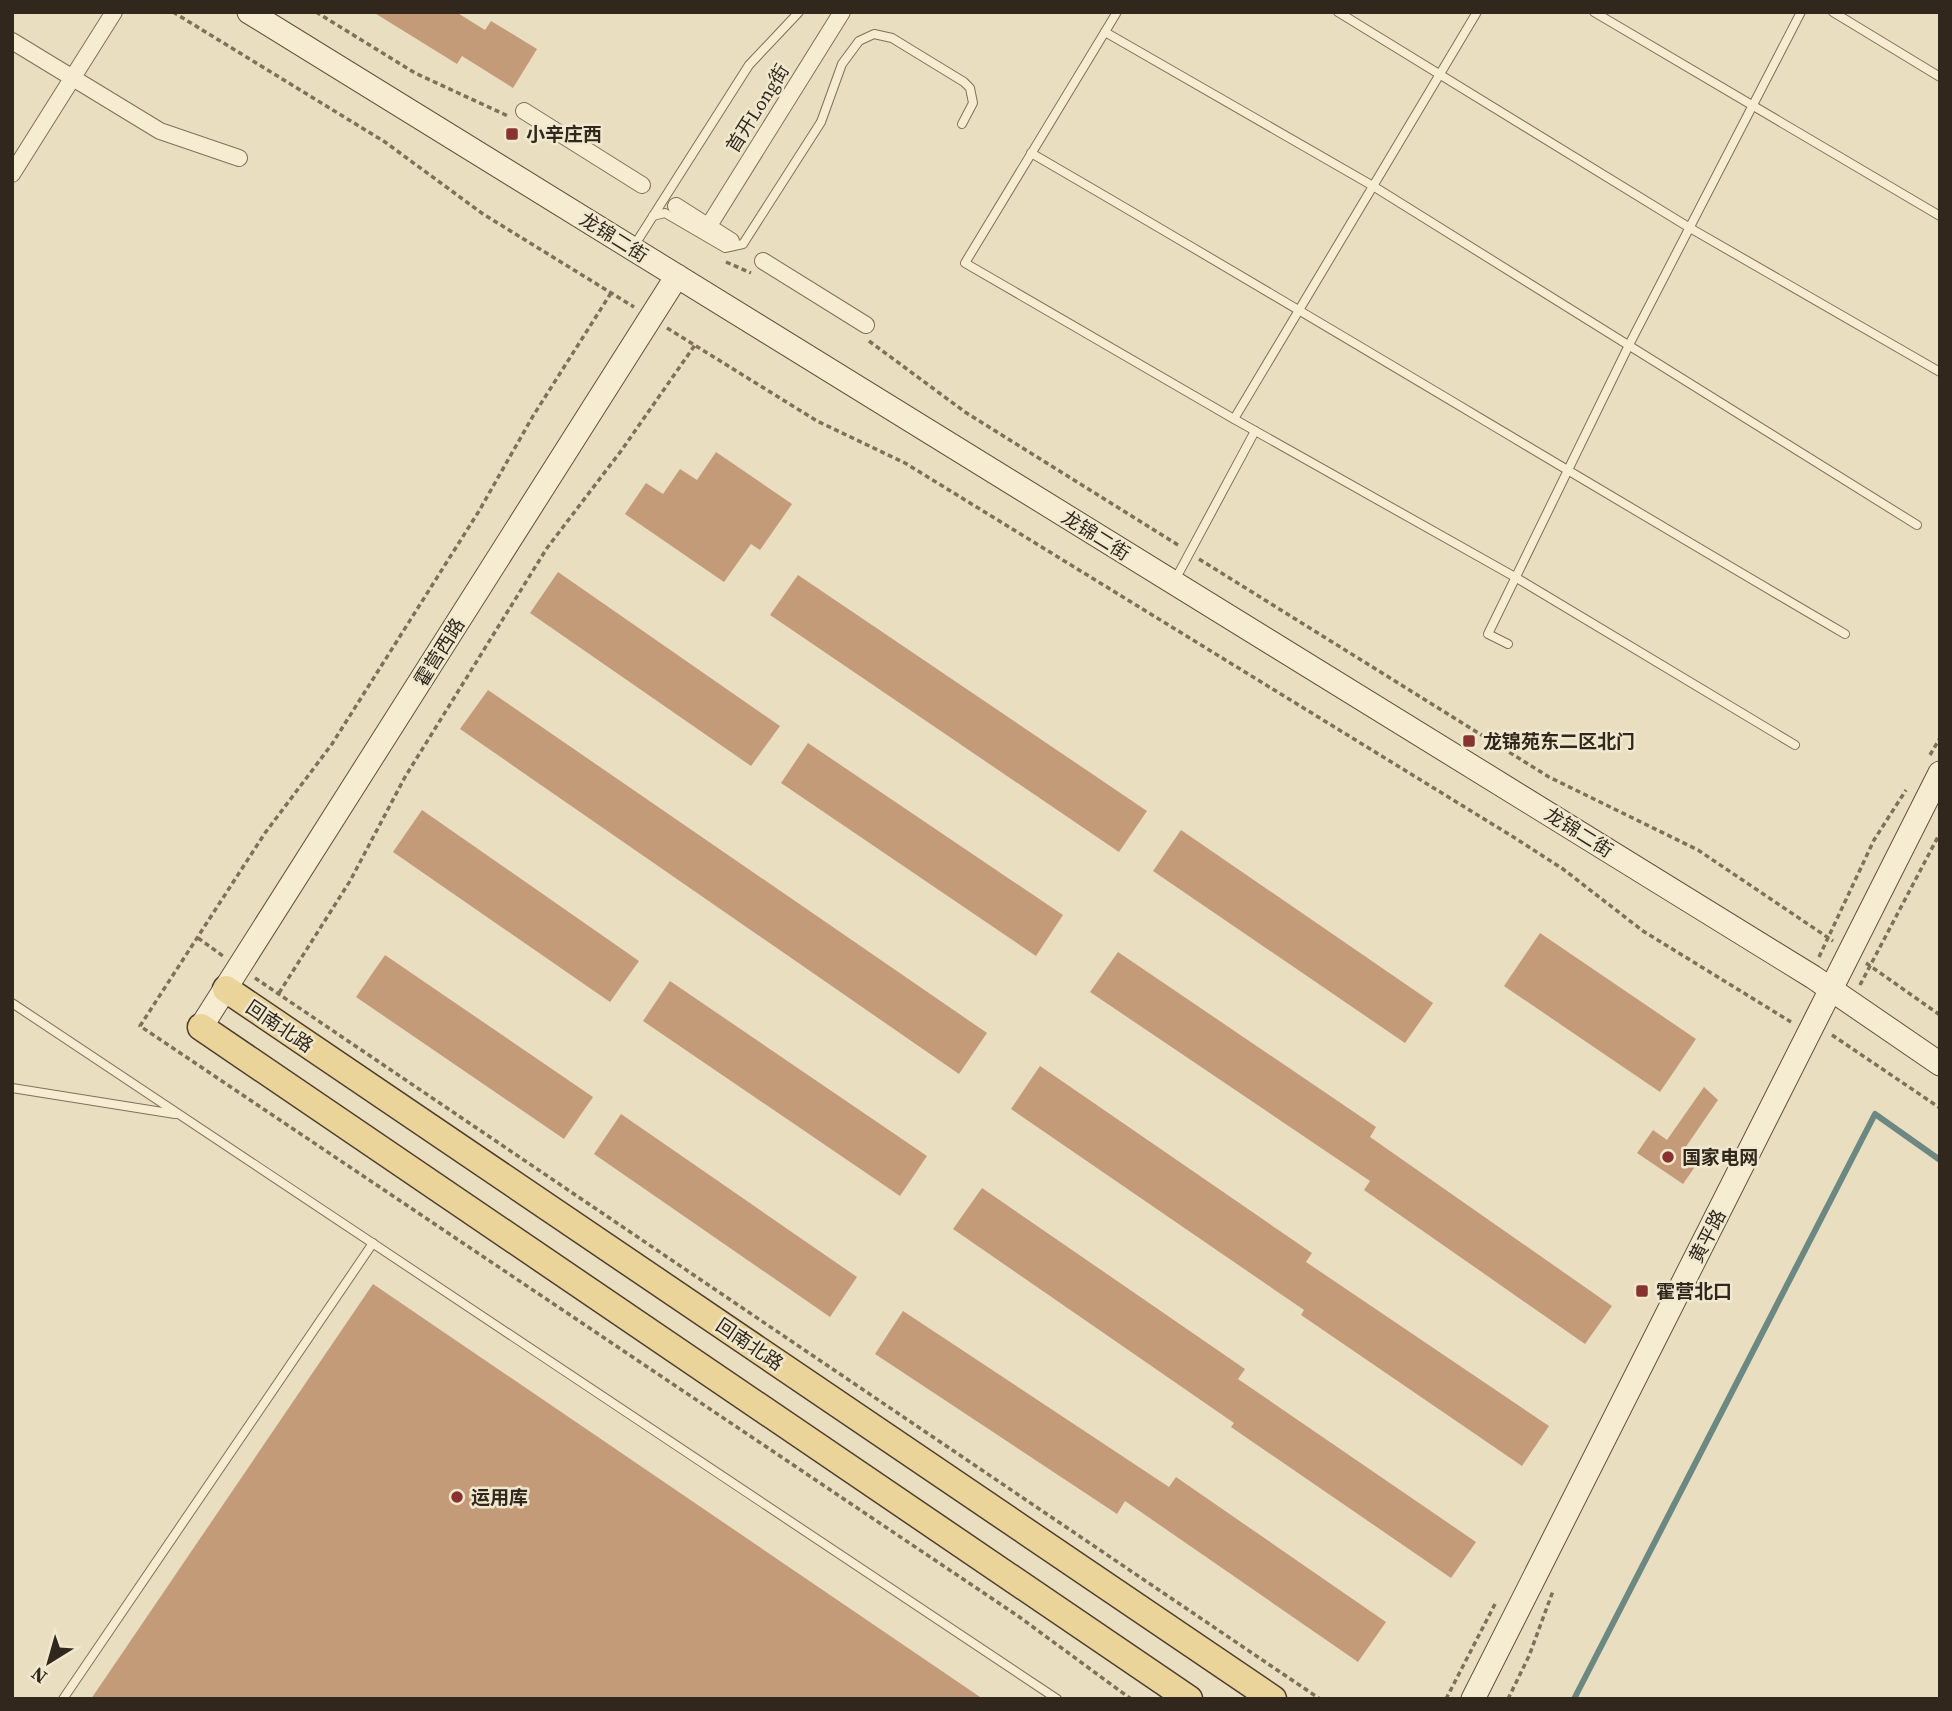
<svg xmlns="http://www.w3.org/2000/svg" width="1952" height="1711" font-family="'Source Serif 4','Noto Sans SC',serif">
  <rect width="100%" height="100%" fill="#e9dec0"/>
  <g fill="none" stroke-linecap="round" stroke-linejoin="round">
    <path stroke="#6b8882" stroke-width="6" d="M1574,1699L1875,1114L1940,1160"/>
  </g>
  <g fill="#c49b79">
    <path d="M373,12H456L485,30L491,21L537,49L513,88L462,56L457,64Z"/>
    <path d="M716,452L792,504L760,550L751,544L724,582L625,514L646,483L663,494L680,469L697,480Z"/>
    <path d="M558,572L780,726L751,766L530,613Z"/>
    <path d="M798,575L1147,811L1119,852L770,615Z"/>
    <path d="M488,690L987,1033L959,1074L460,729Z"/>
    <path d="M808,743L1063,915L1036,956L781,783Z"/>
    <path d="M422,810L639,961L610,1002L393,852Z"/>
    <path d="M1181,830L1433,1003L1405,1043L1153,871Z"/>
    <path d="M1540,933L1696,1039L1660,1092L1504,986Z"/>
    <path d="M1118,952L1376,1127L1370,1137L1612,1306L1585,1344L1364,1190L1370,1181L1090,992Z"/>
    <path d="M385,955L593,1097L564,1139L356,997Z"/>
    <path d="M670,981L927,1156L900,1196L643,1021Z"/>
    <path d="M1040,1066L1312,1253L1306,1262L1549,1426L1522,1466L1301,1315L1304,1310L1011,1109Z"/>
    <path d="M1704,1087L1718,1100L1683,1151L1699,1161L1683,1184L1637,1153L1653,1130L1667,1140Z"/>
    <path d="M621,1114L857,1277L830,1317L594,1154Z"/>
    <path d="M982,1188L1245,1369L1238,1379L1476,1542L1451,1578L1231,1427L1234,1423L953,1229Z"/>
    <path d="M373,1284L983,1699H91Z"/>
    <path d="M903,1311L1169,1487L1176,1477L1386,1622L1358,1662L1125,1501L1117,1514L875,1354Z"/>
  </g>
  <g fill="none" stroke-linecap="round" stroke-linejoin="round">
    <g stroke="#817059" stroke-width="10">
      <g id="lane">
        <path d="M1117,12L965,263L1234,419L1515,577L1795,745"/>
        <path d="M1338,12L1690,228L1940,372"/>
        <path d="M1594,12L1940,216"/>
        <path d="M1833,12L1940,77"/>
        <path d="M1105,32L1373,186L1917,525"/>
        <path d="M1031,153C1304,311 1573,475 1845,634"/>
        <path d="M653,216L665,213L725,248L743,244L821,122L842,64L859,41L874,34L892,38L964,82L970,88L973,103L962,124"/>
        <path d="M634,246L749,65L799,12"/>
        <path d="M1234,419L1477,12"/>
        <path d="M1175,580L1255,431"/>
        <path d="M1508,644L1488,634L1630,343L1801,12"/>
        <path d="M12,1003L1057,1699"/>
        <path d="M12,1088L175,1114"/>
        <path d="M63,1699L373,1243"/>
      </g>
    </g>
    <g stroke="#817059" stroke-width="18">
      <g id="street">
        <path d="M12,41L160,131L239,158"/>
        <path d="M524,111L642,185"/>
        <path d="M12,174L114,12"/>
        <path d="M676,206L731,241"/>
        <path d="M708,227L842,12"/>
        <path d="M763,261L866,325"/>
      </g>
    </g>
    <g stroke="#62513d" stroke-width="25">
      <g id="secondary">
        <path d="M249,12L1813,977L1940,1064"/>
        <path d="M201,1027L677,276"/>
        <path d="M1473,1699L1940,773"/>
      </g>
    </g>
    <g stroke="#4e3e2e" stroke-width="29">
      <g id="primary">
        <path d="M226,989L1273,1699"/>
        <path d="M201,1027L1189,1699"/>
      </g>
    </g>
    <g stroke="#817059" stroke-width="3.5" stroke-dasharray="5 3.5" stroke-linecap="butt">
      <path d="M173,12L385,142L483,214L634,307"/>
      <path d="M316,12L415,73L508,116"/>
      <path d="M726,262L751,273"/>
      <path d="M611,293L533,416L479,511L332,744L265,833L140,1026L1018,1616L1131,1699"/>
      <path d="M667,328L817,421L905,463L1515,838L1563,869L1643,931L1791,1022"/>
      <path d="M869,341L965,412L1178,545"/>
      <path d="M1199,559L1549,777L1698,850L1833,941"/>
      <path d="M1930,755L1940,738"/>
      <path d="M198,938L223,956"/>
      <path d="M1819,957L1874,840L1906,790"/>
      <path d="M1866,963L1940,1015"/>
      <path d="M255,978L1320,1699"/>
      <path d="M1860,985L1940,833"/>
      <path d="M279,993L350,881L405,777L547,548L621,451L695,345"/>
      <path d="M1832,1035L1940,1108"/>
      <path d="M1446,1699L1495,1604"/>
      <path d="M1508,1699L1529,1656L1553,1591"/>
    </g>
    <use href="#lane" stroke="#f5ecd2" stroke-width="8"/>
    <use href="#street" stroke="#f5ecd2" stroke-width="16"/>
    <use href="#secondary" stroke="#f5ecd2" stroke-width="23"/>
    <use href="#primary" stroke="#ead49a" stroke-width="26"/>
  </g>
  <g fill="#8a322f" stroke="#f1e9cf" stroke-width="2.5">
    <rect x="505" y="127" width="14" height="14" rx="3.5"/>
    <rect x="1462" y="734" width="14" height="14" rx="3.5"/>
    <circle cx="1668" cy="1157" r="7"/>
    <rect x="1635" y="1284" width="14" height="14" rx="3.5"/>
    <circle cx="457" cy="1497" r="7"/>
  </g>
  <g text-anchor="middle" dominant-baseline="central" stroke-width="5" stroke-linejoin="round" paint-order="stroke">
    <g font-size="19" fill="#31271d" stroke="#f1e9cf">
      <text transform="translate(757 108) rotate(-58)">首开Long街</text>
      <text transform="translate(614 237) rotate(32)">龙锦二街</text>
      <text transform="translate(1096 535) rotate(32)">龙锦二街</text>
      <text transform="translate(439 652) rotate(-58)">霍营西路</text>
      <text transform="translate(1579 832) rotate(32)">龙锦二街</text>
      <text transform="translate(280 1026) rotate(34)">回南北路</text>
      <text transform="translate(1707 1236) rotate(-63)">黄平路</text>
      <text transform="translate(750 1344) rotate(34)">回南北路</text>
    </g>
    <g font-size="19" font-weight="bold" fill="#31271d" stroke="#f1e9cf" text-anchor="start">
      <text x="526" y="134">小辛庄西</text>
      <text x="1483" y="741">龙锦苑东二区北门</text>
      <text x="1682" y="1157">国家电网</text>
      <text x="1656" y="1291">霍营北口</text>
      <text x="471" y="1497">运用库</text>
    </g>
  </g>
  <rect width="1952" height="1711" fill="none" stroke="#31271d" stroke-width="28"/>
  <g transform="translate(49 1662) rotate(217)" stroke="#f1e9cf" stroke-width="5" paint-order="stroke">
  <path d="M0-5L12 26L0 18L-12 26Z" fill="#31271d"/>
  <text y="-10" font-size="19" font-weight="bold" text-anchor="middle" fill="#31271d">N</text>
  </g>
</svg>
